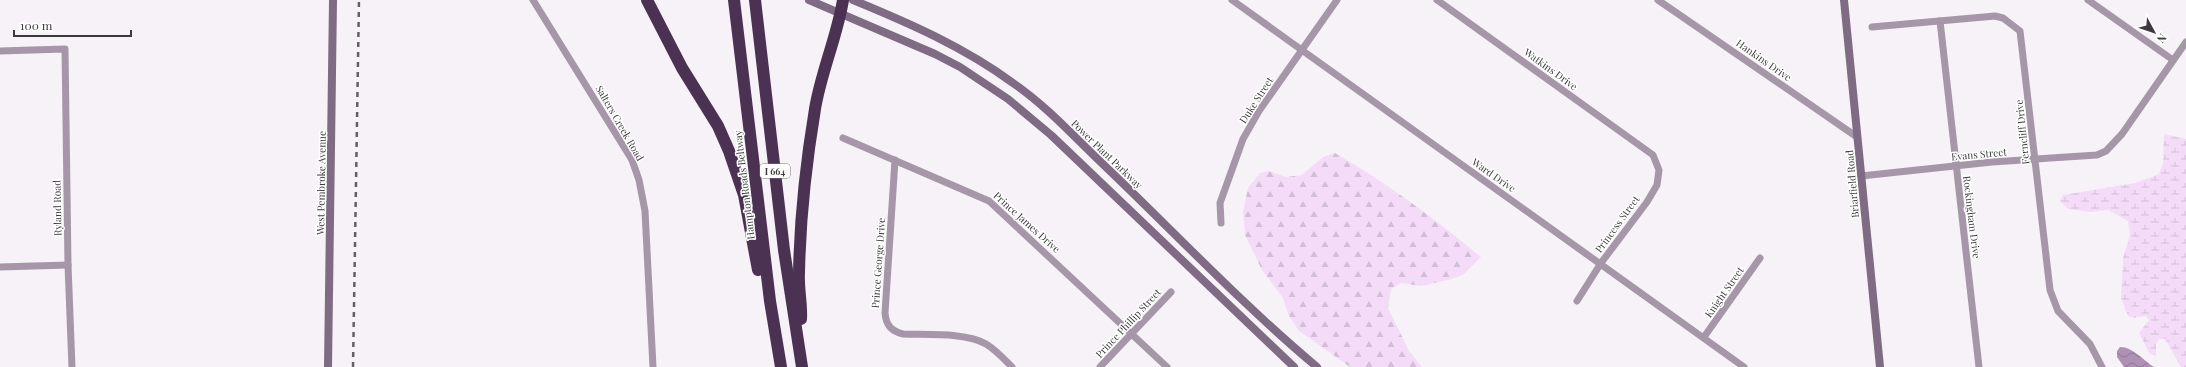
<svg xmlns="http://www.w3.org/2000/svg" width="2186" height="367" font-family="'Playfair Display',serif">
  <defs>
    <pattern id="forest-firs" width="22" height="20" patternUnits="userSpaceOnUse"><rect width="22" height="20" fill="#f4dcf9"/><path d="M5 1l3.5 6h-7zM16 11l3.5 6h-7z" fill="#d2bed6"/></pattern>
    <pattern id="wetland-marsh" width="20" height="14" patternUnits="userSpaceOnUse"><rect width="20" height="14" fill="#f4dcf9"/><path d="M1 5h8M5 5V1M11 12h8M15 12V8" fill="none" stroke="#d2bed6"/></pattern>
    <pattern id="water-waves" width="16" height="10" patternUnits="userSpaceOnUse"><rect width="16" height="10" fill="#af91b5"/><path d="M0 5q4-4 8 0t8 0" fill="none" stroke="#907794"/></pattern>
  </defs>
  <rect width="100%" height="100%" fill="#f6f2f7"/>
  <path fill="url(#forest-firs)" d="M1335,153C1387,183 1435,219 1481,257L1463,275L1448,280L1421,286L1401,283L1391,289L1388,308L1409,351L1422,367H1350L1299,331L1288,314L1283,298L1262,270L1245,235L1243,212L1248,188L1260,173L1269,171L1286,177L1302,175L1323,157Z"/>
  <path fill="url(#wetland-marsh)" d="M2164,134L2186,139V367H2181L2165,339H2159L2156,344V356L2150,354L2139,333L2149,320L2145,316L2133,318L2128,316L2121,298L2123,258L2130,235L2128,221L2108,210L2090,212L2068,209L2060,201L2063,195L2135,183L2159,174L2163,163Z"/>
  <path fill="url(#water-waves)" d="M2120,347C2133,347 2144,361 2154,367H2124L2117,357V351Z"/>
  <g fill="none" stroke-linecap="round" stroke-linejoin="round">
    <g stroke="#a597a8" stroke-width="7">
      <path d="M533,0L632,160L639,180L645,211L653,367"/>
      <path d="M1232,0L1744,367"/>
      <path d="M1437,0L1653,155L1659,170L1657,185L1647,202L1601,263L1577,301"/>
      <path d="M1658,0L1857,137"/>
      <path d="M2088,0L2173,60"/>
      <path d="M1940,21L1979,367"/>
      <path d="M1872,27L1995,16L2003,18L2020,31L2050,290L2058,311L2090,344L2102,367"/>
      <path d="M0,51L65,49L68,265L72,367"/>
      <path d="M843,138L989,201L1167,367"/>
      <path d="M895,160L885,313C886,325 891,331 903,334C926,335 966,332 986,344C996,350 1004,359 1012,367"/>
      <path d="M1861,176L1992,162L2097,155L2106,151L2122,134L2186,42"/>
      <path d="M1221,223L1220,203L1243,139L1259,111L1337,0"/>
      <path d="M0,267L68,265"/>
      <path d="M1704,337L1760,258"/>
      <path d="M1100,367L1171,292"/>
    </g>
    <g stroke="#7f6b83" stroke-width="8">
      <path d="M809,0L935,54L960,67L1008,99L1051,135L1294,367"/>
      <path d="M853,0C909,23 964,47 1013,83C1048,107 1076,139 1107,168C1176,234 1243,305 1317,367"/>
      <path d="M1844,0L1880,367"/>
      <path d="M328,367L333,0"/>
    </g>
    <g stroke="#4c3252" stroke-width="12">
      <path d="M647,0L682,68L718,126L729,151L744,195L758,270"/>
      <path d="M734,0L770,301L781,367"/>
      <path d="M755,0L784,250L802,367"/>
      <path d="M801,319C802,304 798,288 799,273C800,219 806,163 815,109C821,72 837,37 843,0"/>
    </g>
    <path stroke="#636063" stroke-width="2.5" stroke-dasharray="5 5" stroke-linecap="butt" d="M353,367L359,0"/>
  </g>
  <g text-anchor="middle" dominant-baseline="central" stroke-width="3" stroke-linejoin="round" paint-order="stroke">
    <rect fill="#fff" stroke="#767576" stroke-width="1" x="760" y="164" width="30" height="14" rx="3"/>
    <g font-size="9" font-weight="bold" fill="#3c3a3c">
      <text x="775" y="171">I 664</text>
    </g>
    <g font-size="10" fill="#3c3a3c" stroke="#fff">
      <text transform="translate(1764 60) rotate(35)">Hankins Drive</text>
      <text transform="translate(1551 69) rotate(36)">Watkins Drive</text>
      <text transform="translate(1256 100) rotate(-57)">Duke Street</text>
      <text transform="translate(620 123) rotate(60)">Salters Creek Road</text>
      <text transform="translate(2022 132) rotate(-96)">Ferncliff Drive</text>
      <text transform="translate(1107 154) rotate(44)">Power Plant Parkway</text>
      <text transform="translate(1979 154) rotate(-5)">Evans Street</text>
      <text transform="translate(1494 175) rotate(35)">Ward Drive</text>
      <text transform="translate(321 183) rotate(-89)">West Pembroke Avenue</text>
      <text transform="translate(1852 184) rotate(-95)">Briarfield Road</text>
      <text transform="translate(744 185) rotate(-97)">Hampton Roads Beltway</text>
      <text transform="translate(57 208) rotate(-91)">Ryland Road</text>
      <text transform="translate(1972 217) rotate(83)">Rockingham Drive</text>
      <text transform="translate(1027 222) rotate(42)">Prince James Drive</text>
      <text transform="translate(1617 224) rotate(-54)">Princess Street</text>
      <text transform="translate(878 263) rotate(-86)">Prince George Drive</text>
      <text transform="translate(1724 292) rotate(-55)">Knight Street</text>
      <text transform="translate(1128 323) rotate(-47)">Prince Phillip Street</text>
    </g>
  </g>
  <g transform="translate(2154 32) rotate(130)" stroke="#ffffff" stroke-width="3" paint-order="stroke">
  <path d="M0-3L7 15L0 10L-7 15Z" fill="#3c3a3c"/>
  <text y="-6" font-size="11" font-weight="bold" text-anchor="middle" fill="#3c3a3c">N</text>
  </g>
  <path d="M14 30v6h117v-6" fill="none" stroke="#3c3a3c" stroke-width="2"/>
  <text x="20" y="30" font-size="12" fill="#3c3a3c" stroke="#ffffff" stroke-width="3" paint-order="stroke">100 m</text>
</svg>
